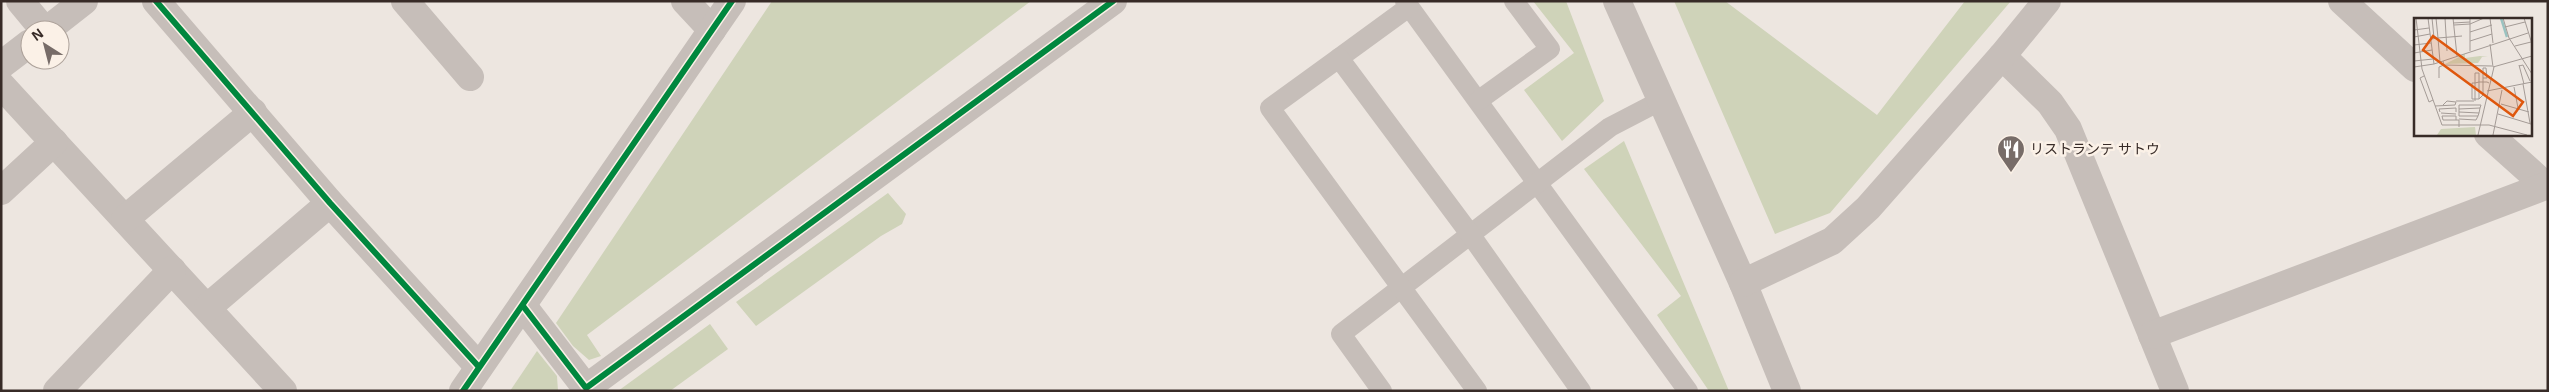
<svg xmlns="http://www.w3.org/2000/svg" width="2549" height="392" font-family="Arial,'Noto Sans JP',sans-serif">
  <rect width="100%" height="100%" fill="#ede6e0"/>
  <g fill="#cfd3b9">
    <path d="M772,1H1031L587,335L601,356L589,360L573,346L556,323Z"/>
    <path d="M1533,1H1566L1604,101L1562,141L1524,90L1574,53Z"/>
    <path d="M1674,1H1725L1877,115L1965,1H2011L1830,213L1775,234Z"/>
    <path d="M1624,141L1729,391H1709L1657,315L1681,296L1584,169Z"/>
    <path d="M888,193L906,214L902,224L881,236L756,326L736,302Z"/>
    <path d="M710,324L728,349L670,391H618Z"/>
    <path d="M537,351L557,376L558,391H510Z"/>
  </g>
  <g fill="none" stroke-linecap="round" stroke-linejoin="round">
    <g stroke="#c6beb9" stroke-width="20">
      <path d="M1405,1L1688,391"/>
      <path d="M1339,58L1409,7"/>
      <path d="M1479,100L1550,49L1514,1"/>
      <path d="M1382,391L1341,334L1610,127L1662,100"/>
      <path d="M1477,391L1270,108L1339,58L1470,234L1581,391"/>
    </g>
    <g stroke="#c6beb9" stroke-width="28">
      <path d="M20,1L44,30"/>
      <path d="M156,1L330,203L479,367"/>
      <path d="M405,1L470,77"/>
      <path d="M685,1L712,30"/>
      <path d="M1617,1L1743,283L1787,391"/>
      <path d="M2342,1L2415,68"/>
      <path d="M47,30L84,1"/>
      <path d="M2002,56L2050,103L2068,129L2175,391"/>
      <path d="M1,65L30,43"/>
      <path d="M1,85L283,391"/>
      <path d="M2488,134L2546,186"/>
      <path d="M1,191L54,142"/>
      <path d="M125,219L253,112"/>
      <path d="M1743,283L1832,241L1868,208L2002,56L2047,1"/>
      <path d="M523,306L586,388L1113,1"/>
      <path d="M208,307L330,203"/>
      <path d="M2152,335L2548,185"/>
      <path d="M57,391L172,270"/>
    </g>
    <path stroke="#c6beb9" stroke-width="28" d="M463,391L732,1"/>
    <g stroke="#fbf1e7" stroke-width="9">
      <g id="cycleway">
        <path d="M156,1L330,203L479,367"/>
        <path d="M523,306L586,388L1113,1"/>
        <path d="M463,391L732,1"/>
      </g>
    </g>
    <use href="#cycleway" stroke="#00873e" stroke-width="6"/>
  </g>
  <defs>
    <g id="restaurant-pin" transform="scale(1.4375)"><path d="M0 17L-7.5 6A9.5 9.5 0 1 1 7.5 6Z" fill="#776c68" stroke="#fbf1e7"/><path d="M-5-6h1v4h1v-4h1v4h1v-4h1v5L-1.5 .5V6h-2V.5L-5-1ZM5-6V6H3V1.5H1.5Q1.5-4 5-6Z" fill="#fff"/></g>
  </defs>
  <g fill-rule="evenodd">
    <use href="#restaurant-pin" x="2011" y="149"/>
  </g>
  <g text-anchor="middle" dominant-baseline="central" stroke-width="5" stroke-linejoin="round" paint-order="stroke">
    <g font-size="14" fill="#372b27" stroke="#fbf1e7" text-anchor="start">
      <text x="2030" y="149">リストランテ サトウ</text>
    </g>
  </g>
  <g transform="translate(2414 18)">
    <rect width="118" height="118" fill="#ede6e0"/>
    <path d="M51,36V40L66,38L74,39H68L64,45L31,46ZM61,109L62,117H23L27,111Z" fill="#cfd3b9"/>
    <path fill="none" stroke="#9ac2c0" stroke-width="2.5" d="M87,0L93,19"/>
    <path fill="none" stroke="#a49b96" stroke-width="1" d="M2,0L8,51L28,107H75L113,117M14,0L20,46M18,0L20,20M22,0L24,20L48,18M31,0L33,33M39,0L43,38M76,0L79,25M89,0L95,20L118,56M110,0L118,26M39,5L56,4M40,7L56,6L70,0M91,9L111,4M0,12L15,10M56,14L78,7M0,19L16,16M17,21L24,20L26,44M56,23L78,16M76,26L79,49L118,38M0,27L17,25M101,28L117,24M56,33V0M0,35L18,32M0,43L19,41M29,43L30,47L78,48M105,47L110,66M105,48L109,47L116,63M0,49L20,46L114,15M10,58L6,60L15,84L19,82M25,60V49L30,47M109,66L116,105M100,69L104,90M73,73L118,64M65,81L69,77V50H72L73,60H69M42,83H60M61,83V55H65V81H58V65H61L65,64H73L75,65M87,86L115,94M45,87H67L66,90L45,91ZM21,88L41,87L42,84L33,83L29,87M45,91V94L65,95L66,90M26,94L25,91L42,90V94M45,94V98H64L65,95M27,95L42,96M84,96L117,106M45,101L62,102L64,98M42,102V98H28L29,102H45V109M64,117L80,49M79,117L88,72"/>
    <path fill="#df570d" fill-opacity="0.15" stroke="#df570d" stroke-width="2.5" d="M19,18L109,84L99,98L9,32Z"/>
    <rect width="118" height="118" fill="none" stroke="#372b27" stroke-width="2.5"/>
  </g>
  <rect width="2549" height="392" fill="none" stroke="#372b27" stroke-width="5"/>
  <g transform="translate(45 45) rotate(324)"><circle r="24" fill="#fbf1e7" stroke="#ada29a"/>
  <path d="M0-4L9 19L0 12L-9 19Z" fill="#776c68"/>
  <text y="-8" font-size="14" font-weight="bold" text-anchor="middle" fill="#372b27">N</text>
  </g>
</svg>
